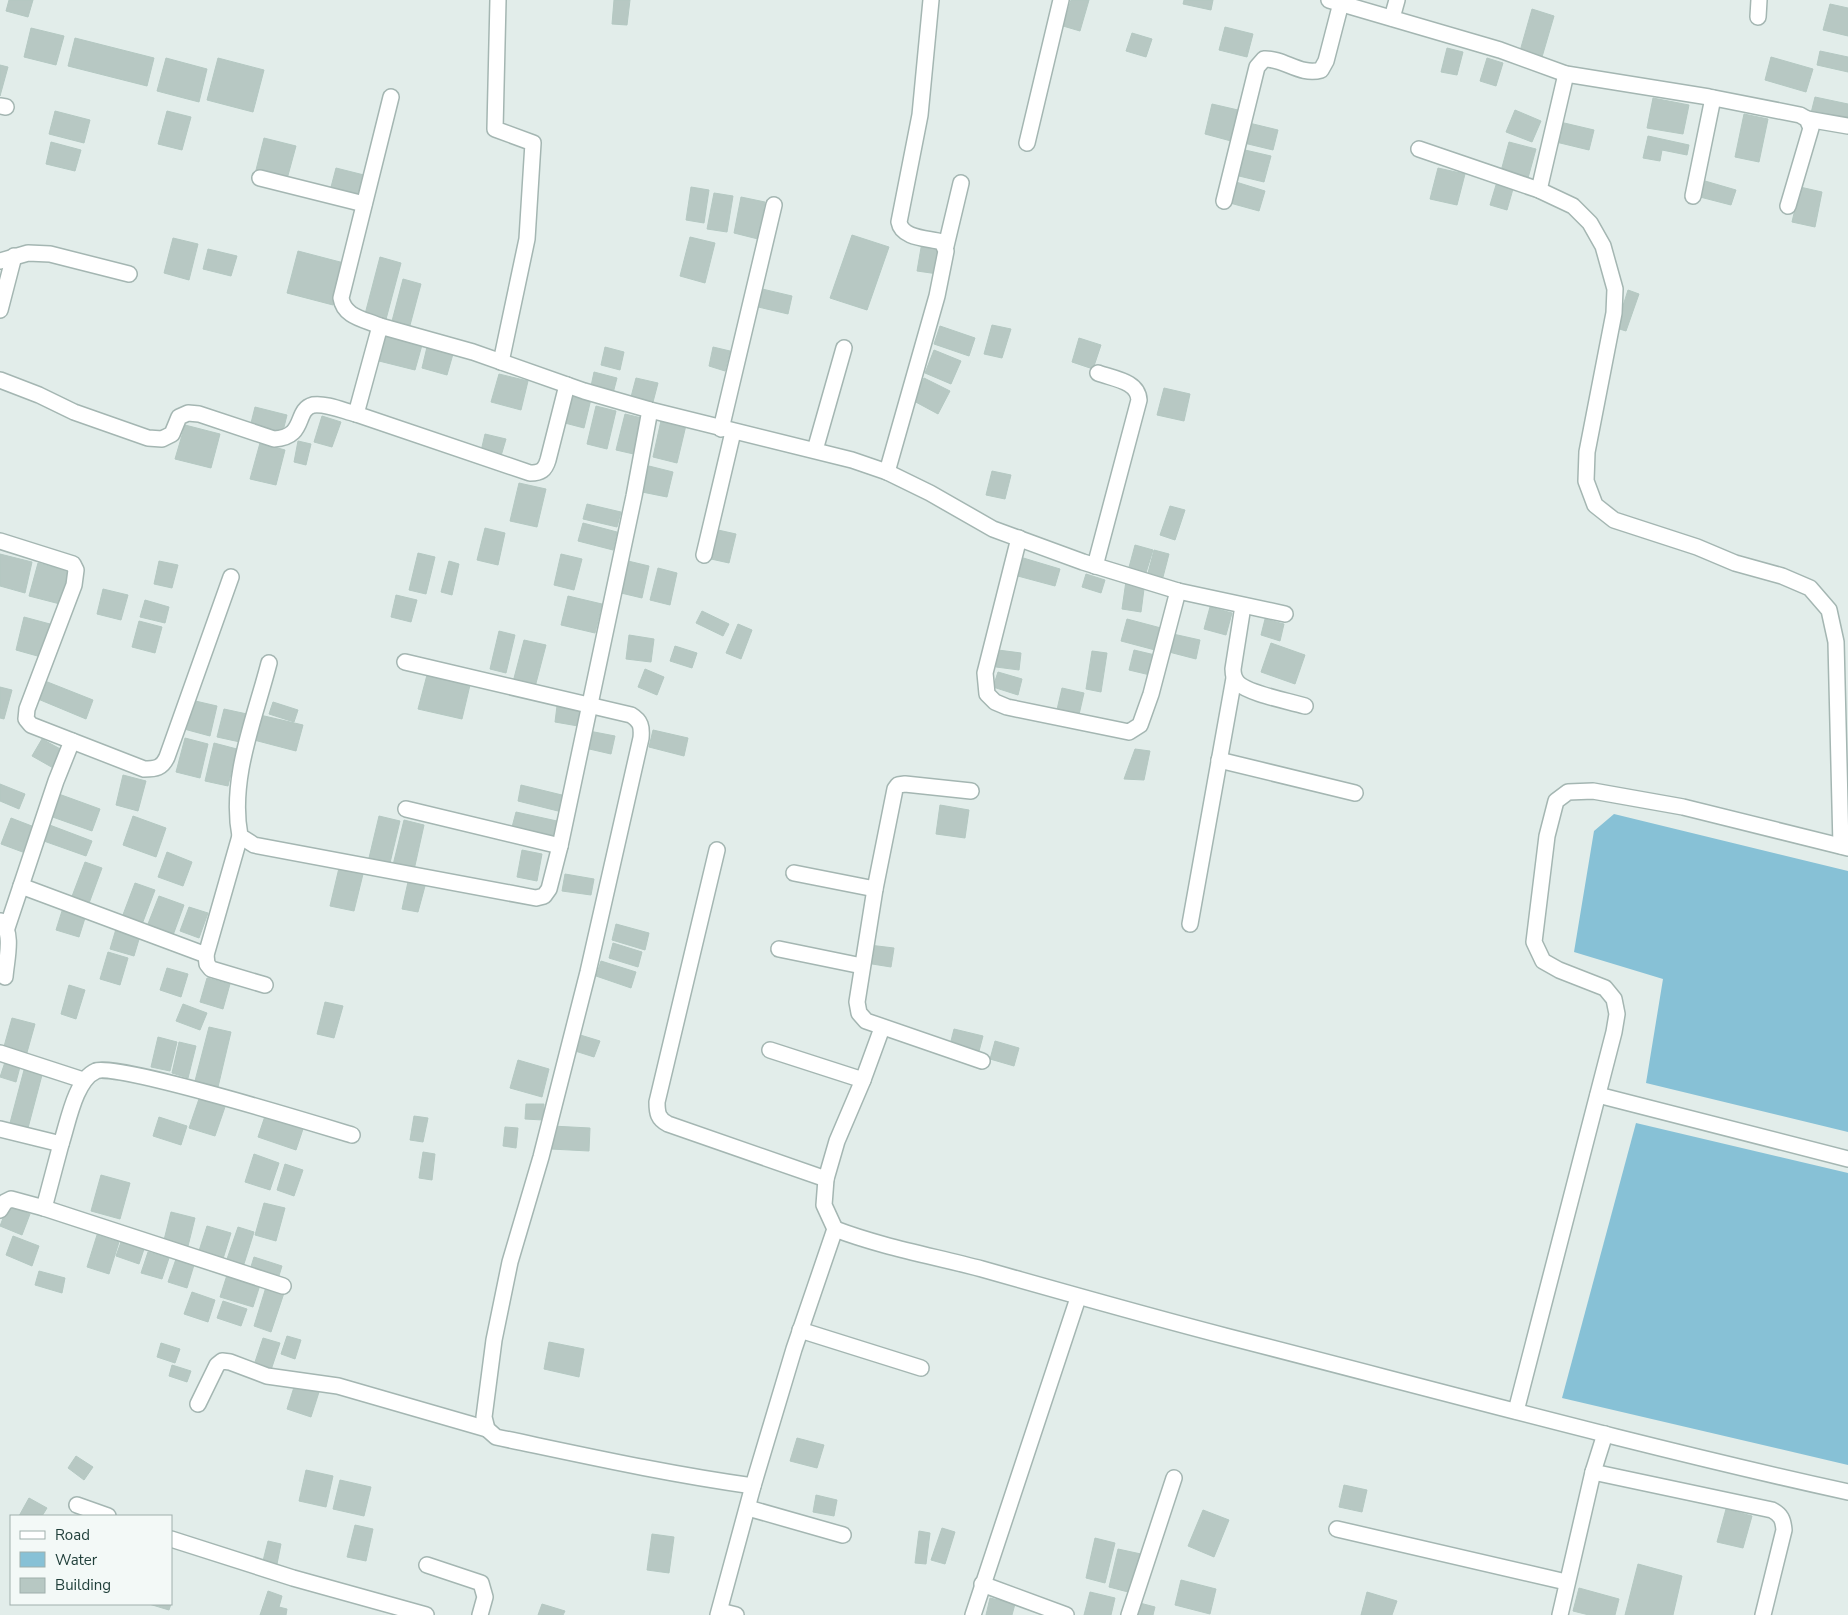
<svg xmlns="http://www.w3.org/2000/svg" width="1848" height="1615" font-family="'Nunito Sans',sans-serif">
  <rect width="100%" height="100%" fill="#e2edea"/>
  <g fill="#87c1d6">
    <path d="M1614,814L1848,871V1132L1646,1083L1663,979L1574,952L1594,831Z"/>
    <path d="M1636,1123L1848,1173V1465L1562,1398Z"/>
  </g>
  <g fill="#b7c8c3" stroke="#b4c8c2">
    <path d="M9,0H33L28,17L6,11Z"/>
    <path d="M614,0H630L627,25L612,24Z"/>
    <path d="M1071,0H1089L1080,31L1063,26Z"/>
    <path d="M1184,0H1213L1211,10L1183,4Z"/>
    <path d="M1830,4L1848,8V36L1823,30Z"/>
    <path d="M1532,9L1554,16L1542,57L1520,51Z"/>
    <path d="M1225,27L1253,34L1247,57L1219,50Z"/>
    <path d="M31,28L64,36L56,65L24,57Z"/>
    <path d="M1132,33L1152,39L1146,57L1126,51Z"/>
    <path d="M75,38L154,58L147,86L68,66Z"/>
    <path d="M1447,48L1463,52L1457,75L1441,72Z"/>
    <path d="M1820,51L1848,57V72L1817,65Z"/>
    <path d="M1771,57L1813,69L1806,92L1765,80Z"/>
    <path d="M166,58L207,69L199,102L157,91Z"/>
    <path d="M218,58L264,70L253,112L207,100Z"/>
    <path d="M1487,58L1503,63L1496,86L1480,81Z"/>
    <path d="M0,65L8,67L0,96Z"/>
    <path d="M1815,97L1848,104V121L1811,113Z"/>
    <path d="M1653,98L1689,105L1683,134L1647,128Z"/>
    <path d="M1212,104L1238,110L1231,141L1205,134Z"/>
    <path d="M1515,110L1541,121L1532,142L1506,132Z"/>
    <path d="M55,111L90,120L84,143L49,134Z"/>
    <path d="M167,111L191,117L182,150L158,144Z"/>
    <path d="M1744,114L1768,119L1759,162L1735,157Z"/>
    <path d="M1560,122L1594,130L1589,150L1556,142Z"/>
    <path d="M1249,123L1278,130L1273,150L1244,143Z"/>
    <path d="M1648,136L1689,145L1687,155L1662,150L1660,161L1643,158Z"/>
    <path d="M264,138L296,146L287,179L256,170Z"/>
    <path d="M51,142L81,150L75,171L46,164Z"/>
    <path d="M1509,142L1536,149L1528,178L1501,171Z"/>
    <path d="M1245,150L1271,156L1264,182L1239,176Z"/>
    <path d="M336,168L364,175L358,199L330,191Z"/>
    <path d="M1438,168L1465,174L1457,205L1430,199Z"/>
    <path d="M1705,181L1736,190L1731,205L1700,197Z"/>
    <path d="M1236,182L1265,191L1259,211L1230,203Z"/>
    <path d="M1496,185L1513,189L1507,210L1490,205Z"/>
    <path d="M691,187L709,190L704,223L686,220Z"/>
    <path d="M1800,187L1822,192L1815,227L1792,222Z"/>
    <path d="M714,193L733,196L727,232L707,229Z"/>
    <path d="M741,197L765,202L758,239L734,233Z"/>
    <path d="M852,235L889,247L867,310L830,298Z"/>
    <path d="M690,237L715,243L705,283L680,276Z"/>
    <path d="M173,238L198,244L189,280L164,273Z"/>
    <path d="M922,242L942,245L938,274L917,271Z"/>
    <path d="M208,249L237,256L231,276L203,269Z"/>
    <path d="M298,251L344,263L333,305L287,293Z"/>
    <path d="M380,257L401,263L385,323L364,318Z"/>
    <path d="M403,279L421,284L409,329L391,325Z"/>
    <path d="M758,288L792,296L788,314L754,306Z"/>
    <path d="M1628,290L1639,294L1626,331L1616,328Z"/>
    <path d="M992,325L1011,329L1002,358L984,354Z"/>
    <path d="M940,326L975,338L969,356L934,344Z"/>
    <path d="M385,335L422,345L415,370L379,361Z"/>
    <path d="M1079,338L1101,345L1093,369L1072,362Z"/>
    <path d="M427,347L453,354L447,375L422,368Z"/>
    <path d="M605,347L624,352L620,370L601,365Z"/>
    <path d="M713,347L730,351L725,371L709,366Z"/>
    <path d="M934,350L961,361L951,384L925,373Z"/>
    <path d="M594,372L617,378L612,397L590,391Z"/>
    <path d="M499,374L528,381L521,410L491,402Z"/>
    <path d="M636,378L658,383L653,402L631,397Z"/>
    <path d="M924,378L950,391L938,414L912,400Z"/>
    <path d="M1164,388L1190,394L1184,421L1157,415Z"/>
    <path d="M568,394L591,399L584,428L561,422Z"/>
    <path d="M596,406L616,411L607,449L587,444Z"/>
    <path d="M255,407L287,415L282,435L250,427Z"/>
    <path d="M625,414L646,419L638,455L616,450Z"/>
    <path d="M322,416L341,422L332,447L314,442Z"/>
    <path d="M662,416L687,421L677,463L653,457Z"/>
    <path d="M185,425L220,434L211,468L175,459Z"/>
    <path d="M485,434L506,439L501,456L481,451Z"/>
    <path d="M298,441L311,444L306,465L294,462Z"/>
    <path d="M260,443L285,450L276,485L250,479Z"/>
    <path d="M649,466L673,472L667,497L642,492Z"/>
    <path d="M992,471L1011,475L1005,499L986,495Z"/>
    <path d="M519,483L546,489L537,527L510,521Z"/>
    <path d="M587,504L621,512L617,527L583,519Z"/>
    <path d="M1170,506L1185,510L1175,540L1160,535Z"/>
    <path d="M583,523L617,532L613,550L578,541Z"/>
    <path d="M485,528L505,533L498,565L477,560Z"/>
    <path d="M718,530L736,534L729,563L711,559Z"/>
    <path d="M1135,545L1153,550L1145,576L1128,571Z"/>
    <path d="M1154,550L1169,554L1163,577L1148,573Z"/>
    <path d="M418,553L435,557L426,594L409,590Z"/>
    <path d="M0,554L32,562L25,593L0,586Z"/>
    <path d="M561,554L582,559L574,590L554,585Z"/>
    <path d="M1020,557L1060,569L1055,586L1014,575Z"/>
    <path d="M159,561L178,565L172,588L154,584Z"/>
    <path d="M449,561L459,564L452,595L441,592Z"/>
    <path d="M628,561L649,566L642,598L621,593Z"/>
    <path d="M38,563L68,571L60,604L29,596Z"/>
    <path d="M658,568L677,573L670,605L650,600Z"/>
    <path d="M1086,574L1105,580L1101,593L1082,587Z"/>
    <path d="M1126,581L1144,589L1141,612L1122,609Z"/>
    <path d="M103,589L128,595L121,620L97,614Z"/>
    <path d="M396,595L417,600L411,622L391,617Z"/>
    <path d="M568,596L602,604L595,633L561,625Z"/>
    <path d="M145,600L169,607L165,623L140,617Z"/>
    <path d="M1210,607L1232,613L1226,635L1204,629Z"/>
    <path d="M702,611L729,624L723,636L696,623Z"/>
    <path d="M24,617L50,624L41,657L16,650Z"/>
    <path d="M1127,619L1161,628L1155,650L1121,641Z"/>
    <path d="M1265,619L1284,624L1280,641L1261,635Z"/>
    <path d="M139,621L162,627L155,653L132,647Z"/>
    <path d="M738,624L752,630L741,659L726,653Z"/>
    <path d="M499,631L515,635L506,673L490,669Z"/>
    <path d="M1173,634L1200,640L1196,659L1169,652Z"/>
    <path d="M629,635L654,639L651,662L626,659Z"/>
    <path d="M524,640L546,645L535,687L513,682Z"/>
    <path d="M1271,643L1305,655L1295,684L1261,672Z"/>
    <path d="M675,646L697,653L692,668L670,661Z"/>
    <path d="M998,650L1021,653L1019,670L996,667Z"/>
    <path d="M1134,650L1155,655L1150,675L1129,670Z"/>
    <path d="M1092,651L1107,653L1101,692L1086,689Z"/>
    <path d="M645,669L664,677L657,695L638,687Z"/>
    <path d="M998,672L1022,679L1018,695L993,687Z"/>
    <path d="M427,675L470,685L462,719L418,709Z"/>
    <path d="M45,681L93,700L86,719L38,699Z"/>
    <path d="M0,687L12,690L4,719L0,718Z"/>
    <path d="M1062,688L1084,693L1078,719L1056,714Z"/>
    <path d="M191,700L217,706L210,736L184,729Z"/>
    <path d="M273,702L298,710L294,722L269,714Z"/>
    <path d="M557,706L581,710L578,726L555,722Z"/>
    <path d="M224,709L247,714L240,742L217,737Z"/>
    <path d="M260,715L303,725L296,751L254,740Z"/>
    <path d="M653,730L688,738L684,756L649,747Z"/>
    <path d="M589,731L615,736L611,754L585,748Z"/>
    <path d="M185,738L208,744L200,778L176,772Z"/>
    <path d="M42,739L64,751L55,769L32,756Z"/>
    <path d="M214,743L237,749L228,786L205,781Z"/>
    <path d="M1135,749L1150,751L1144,780L1124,779Z"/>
    <path d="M123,775L146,781L138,811L116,805Z"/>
    <path d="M0,784L25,794L19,809L0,801Z"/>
    <path d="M521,785L566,796L562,812L518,801Z"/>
    <path d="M56,793L100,809L92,831L47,815Z"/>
    <path d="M940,805L969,810L965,838L936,834Z"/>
    <path d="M516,812L557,821L553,841L511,831Z"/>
    <path d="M133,816L166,828L156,857L123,845Z"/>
    <path d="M379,816L400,821L390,863L369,858Z"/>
    <path d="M11,818L37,828L28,854L1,844Z"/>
    <path d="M404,820L424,825L414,870L393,865Z"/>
    <path d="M47,824L92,841L86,856L41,840Z"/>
    <path d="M522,850L542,854L537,881L517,877Z"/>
    <path d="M167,852L192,862L183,886L158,877Z"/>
    <path d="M85,862L102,868L88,906L71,899Z"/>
    <path d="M339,868L363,874L354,911L330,906Z"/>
    <path d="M565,874L594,879L591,895L562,891Z"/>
    <path d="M408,882L425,886L418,912L402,909Z"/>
    <path d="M135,883L155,890L141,927L121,920Z"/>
    <path d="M159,896L184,905L172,938L146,929Z"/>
    <path d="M189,907L208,913L199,938L180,931Z"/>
    <path d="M62,911L85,918L79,937L56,930Z"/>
    <path d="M616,924L649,933L645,950L612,940Z"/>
    <path d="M116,929L140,936L134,956L110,949Z"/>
    <path d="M613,943L642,952L638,967L609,958Z"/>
    <path d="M869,945L894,948L891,967L866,963Z"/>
    <path d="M108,952L128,958L120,985L100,979Z"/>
    <path d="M601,961L636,972L631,988L596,976Z"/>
    <path d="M167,968L188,974L181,997L160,990Z"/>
    <path d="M207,978L230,984L223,1009L200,1002Z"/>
    <path d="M69,985L85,990L76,1019L61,1014Z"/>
    <path d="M325,1002L343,1006L334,1038L317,1034Z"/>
    <path d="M183,1004L207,1013L200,1030L176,1021Z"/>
    <path d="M12,1018L35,1024L26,1056L3,1050Z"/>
    <path d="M209,1027L231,1032L218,1087L195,1081Z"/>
    <path d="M954,1029L983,1036L978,1055L949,1049Z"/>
    <path d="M577,1034L600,1041L594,1057L572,1050Z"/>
    <path d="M158,1037L177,1042L170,1071L151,1067Z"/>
    <path d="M995,1041L1019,1048L1014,1066L990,1059Z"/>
    <path d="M179,1042L196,1046L188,1078L172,1073Z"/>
    <path d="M518,1060L549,1069L542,1097L510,1088Z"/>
    <path d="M5,1062L20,1067L16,1082L0,1077Z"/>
    <path d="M24,1070L42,1075L28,1128L10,1123Z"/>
    <path d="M200,1096L226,1104L215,1136L189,1128Z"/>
    <path d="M526,1104H544L543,1120L525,1119Z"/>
    <path d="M265,1116L303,1129L296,1150L258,1137Z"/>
    <path d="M414,1116L428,1118L423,1142L410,1140Z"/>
    <path d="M159,1117L187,1126L181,1145L153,1136Z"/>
    <path d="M552,1126L590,1128L589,1151L551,1149Z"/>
    <path d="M505,1127L518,1128L516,1148L503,1146Z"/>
    <path d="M423,1152L435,1154L432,1180L419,1178Z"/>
    <path d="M254,1154L279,1163L270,1190L245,1182Z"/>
    <path d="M285,1164L303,1170L294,1196L277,1190Z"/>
    <path d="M101,1175L130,1183L120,1219L91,1211Z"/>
    <path d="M264,1203L285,1208L276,1241L255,1235Z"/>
    <path d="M8,1205L30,1214L22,1235L0,1226Z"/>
    <path d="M171,1212L195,1218L187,1250L163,1244Z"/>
    <path d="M207,1226L231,1233L222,1262L198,1254Z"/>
    <path d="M238,1227L254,1232L243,1267L226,1262Z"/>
    <path d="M97,1235L119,1242L109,1274L87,1267Z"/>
    <path d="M13,1236L39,1246L32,1266L6,1255Z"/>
    <path d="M121,1242L144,1249L139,1264L116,1256Z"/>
    <path d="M148,1252L169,1258L162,1279L141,1273Z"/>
    <path d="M254,1257L282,1266L277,1282L249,1273Z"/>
    <path d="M176,1259L194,1265L187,1288L168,1282Z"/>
    <path d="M39,1271L65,1278L62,1293L35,1285Z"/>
    <path d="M227,1275L260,1285L253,1307L220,1297Z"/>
    <path d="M266,1287L284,1293L271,1332L254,1326Z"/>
    <path d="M192,1292L215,1300L208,1322L184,1314Z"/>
    <path d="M223,1301L247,1309L241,1326L217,1318Z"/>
    <path d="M287,1336L301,1340L295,1359L281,1354Z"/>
    <path d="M263,1338L280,1343L270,1373L253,1368Z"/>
    <path d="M549,1342L584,1349L579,1377L544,1369Z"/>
    <path d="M161,1343L180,1349L175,1363L157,1357Z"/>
    <path d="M172,1365L191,1371L187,1382L169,1376Z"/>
    <path d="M295,1384L319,1392L311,1417L287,1409Z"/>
    <path d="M797,1438L824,1445L817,1468L790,1461Z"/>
    <path d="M76,1456L93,1467L84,1480L68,1468Z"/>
    <path d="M306,1470L333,1476L326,1507L299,1501Z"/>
    <path d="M340,1480L371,1487L364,1516L333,1509Z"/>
    <path d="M1344,1485L1367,1490L1362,1512L1339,1507Z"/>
    <path d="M816,1495L837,1500L834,1516L813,1512Z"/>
    <path d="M29,1498L47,1508L42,1516H19Z"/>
    <path d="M1726,1509L1752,1516L1743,1548L1717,1542Z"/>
    <path d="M1203,1510L1229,1520L1214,1557L1188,1546Z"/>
    <path d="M355,1525L373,1529L366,1561L347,1557Z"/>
    <path d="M942,1528L955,1532L945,1564L931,1560Z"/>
    <path d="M919,1531L930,1533L926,1564L915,1563Z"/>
    <path d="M652,1534L674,1537L669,1573L647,1570Z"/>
    <path d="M1095,1538L1115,1543L1105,1583L1086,1578Z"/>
    <path d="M268,1541L281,1544L276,1569L262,1565Z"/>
    <path d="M1118,1549L1141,1554L1132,1593L1109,1587Z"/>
    <path d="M1638,1564L1682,1576L1673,1615H1625Z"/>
    <path d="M1181,1580L1216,1589L1210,1614L1175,1605Z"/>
    <path d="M1579,1588L1619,1599L1615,1615H1589L1573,1611Z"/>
    <path d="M268,1591L282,1596L279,1607L287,1609L286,1615H260Z"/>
    <path d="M1090,1592L1115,1598L1111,1615H1084Z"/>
    <path d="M1367,1592L1397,1601L1392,1615H1361Z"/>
    <path d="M990,1598L1015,1604L1012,1615H986Z"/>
    <path d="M1136,1602L1155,1607L1153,1615H1133Z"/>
    <path d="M149,1604H171L169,1610Z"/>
    <path d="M542,1604L565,1611L563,1615H538Z"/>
  </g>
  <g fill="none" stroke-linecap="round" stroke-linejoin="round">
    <g stroke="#a4b6b2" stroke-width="18">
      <g id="minor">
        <path d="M498,0L495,129L533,143L527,239L501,362"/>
        <path d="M1329,0L1500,50L1566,74L1709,97L1800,115L1807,119L1811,128L1788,206"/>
        <path d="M1758,17L1759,0"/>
        <path d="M1392,18L1397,0"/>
        <path d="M0,106L6,107"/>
        <path d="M1807,119L1848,126"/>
        <path d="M1027,143L1061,0"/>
        <path d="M1419,149L1539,190L1573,206L1590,223L1603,246L1615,289L1614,313L1587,452L1586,481L1595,505L1614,520L1697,547L1735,563L1782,576L1810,588L1829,610L1836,642L1841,846"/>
        <path d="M260,178L364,204"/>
        <path d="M1539,190L1566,74"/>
        <path d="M1693,196L1713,98"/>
        <path d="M1224,201L1257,67L1264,59C1284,58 1300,76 1321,70L1326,61L1341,3"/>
        <path d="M946,246L961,183"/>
        <path d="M0,261L28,253L50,254L129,274"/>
        <path d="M0,310L14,256"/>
        <path d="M380,326C364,319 344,317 341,298L391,97"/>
        <path d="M0,380L39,395L74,412L148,438L162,439L172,434L179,417L188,413L199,414L274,439C307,437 294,410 313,405C326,403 344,411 356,414L380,326L473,352L584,391L650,410L852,460L887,472L930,493L993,529L1083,562L1178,591L1285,614"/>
        <path d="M356,414L530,473C541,473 545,470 548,460L567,385"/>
        <path d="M721,429L774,205"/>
        <path d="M815,450L844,348"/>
        <path d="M887,472L937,296L946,251L942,242C928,238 902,239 899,222L920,115L931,0"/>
        <path d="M1019,538L985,673L987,694L995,702L1007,707L1129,732L1140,725L1151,694L1178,591"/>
        <path d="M0,541L73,564L76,570L74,585L27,709L26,719L31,725L144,769C156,769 162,768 167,757L231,577"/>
        <path d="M704,555L733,432"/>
        <path d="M1095,566L1139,400C1138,381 1114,379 1098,373"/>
        <path d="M1243,606L1233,669C1233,674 1234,679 1238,683C1249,694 1289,701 1305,706"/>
        <path d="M405,662L631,715C641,721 642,727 641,738L588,972L541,1157L510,1262L494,1340L484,1417L487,1429L496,1437C582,1455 666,1474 753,1486"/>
        <path d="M269,663C255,718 229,779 240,836L254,845L536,898L544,896L549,889L560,846L634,496L650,410"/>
        <path d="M1219,760L1355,793"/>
        <path d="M971,791L905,784L898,785L895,789L875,889L857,1002L859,1013L866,1021L982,1061"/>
        <path d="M406,809L560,846"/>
        <path d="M240,836L206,955L207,964L211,969L265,985"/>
        <path d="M717,850L657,1102C657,1113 658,1119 668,1124L826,1179"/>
        <path d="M794,873L875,889"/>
        <path d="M21,886L206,955"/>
        <path d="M1,921C14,933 6,961 5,977"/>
        <path d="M1190,924L1234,678"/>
        <path d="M7,928L56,781L72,741"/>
        <path d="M779,949L862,966"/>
        <path d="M770,1050L863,1080"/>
        <path d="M0,1053L83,1080"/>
        <path d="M1598,1095L1848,1159"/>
        <path d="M0,1129L61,1144L44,1208L11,1199L5,1202L0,1210"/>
        <path d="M61,1144C68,1123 75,1080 96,1071C115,1062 319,1125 352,1135"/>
        <path d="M44,1208L283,1286"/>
        <path d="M835,1229C882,1247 933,1256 982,1269C1063,1292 1144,1315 1225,1336C1432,1389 1639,1446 1848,1492"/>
        <path d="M800,1330L921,1368"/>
        <path d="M198,1404L217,1365L222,1361L230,1362L267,1376L338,1386L487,1429"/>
        <path d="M1516,1411L1614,1032L1617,1014L1614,999L1605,988L1559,970L1543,961L1534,942L1547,836L1556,801L1568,792L1593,791L1683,807L1848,848"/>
        <path d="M1593,1472L1772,1510C1781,1515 1783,1519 1784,1530L1763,1615"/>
        <path d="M77,1505L108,1516"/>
        <path d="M748,1508L843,1535"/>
        <path d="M1337,1529L1566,1582"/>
        <path d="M171,1539L293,1578L426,1615"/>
        <path d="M427,1565L481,1583L485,1597L480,1615"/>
        <path d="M982,1584L1066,1615"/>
        <path d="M720,1611L736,1615"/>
        <path d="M718,1615L753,1486L794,1349L835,1229L824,1205L826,1179L837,1141L863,1080L882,1028"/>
        <path d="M973,1615L1078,1298"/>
        <path d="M1129,1615L1174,1478"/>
        <path d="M1560,1615L1593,1472L1605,1434"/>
      </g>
    </g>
    <use href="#minor" stroke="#fff" stroke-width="15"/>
  </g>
  <rect x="10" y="1515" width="162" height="90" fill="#f3f9f7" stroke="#9fafac"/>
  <rect x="20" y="1531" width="25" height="8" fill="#ffffff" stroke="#9fafac"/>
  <text x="55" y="1540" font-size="15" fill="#21403b">Road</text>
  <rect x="20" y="1552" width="25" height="15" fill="#87c1d6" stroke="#9fafac"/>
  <text x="55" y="1565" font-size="15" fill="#21403b">Water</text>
  <rect x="20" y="1578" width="25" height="15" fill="#b7c8c3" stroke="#9fafac"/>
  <text x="55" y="1590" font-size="15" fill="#21403b">Building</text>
</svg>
